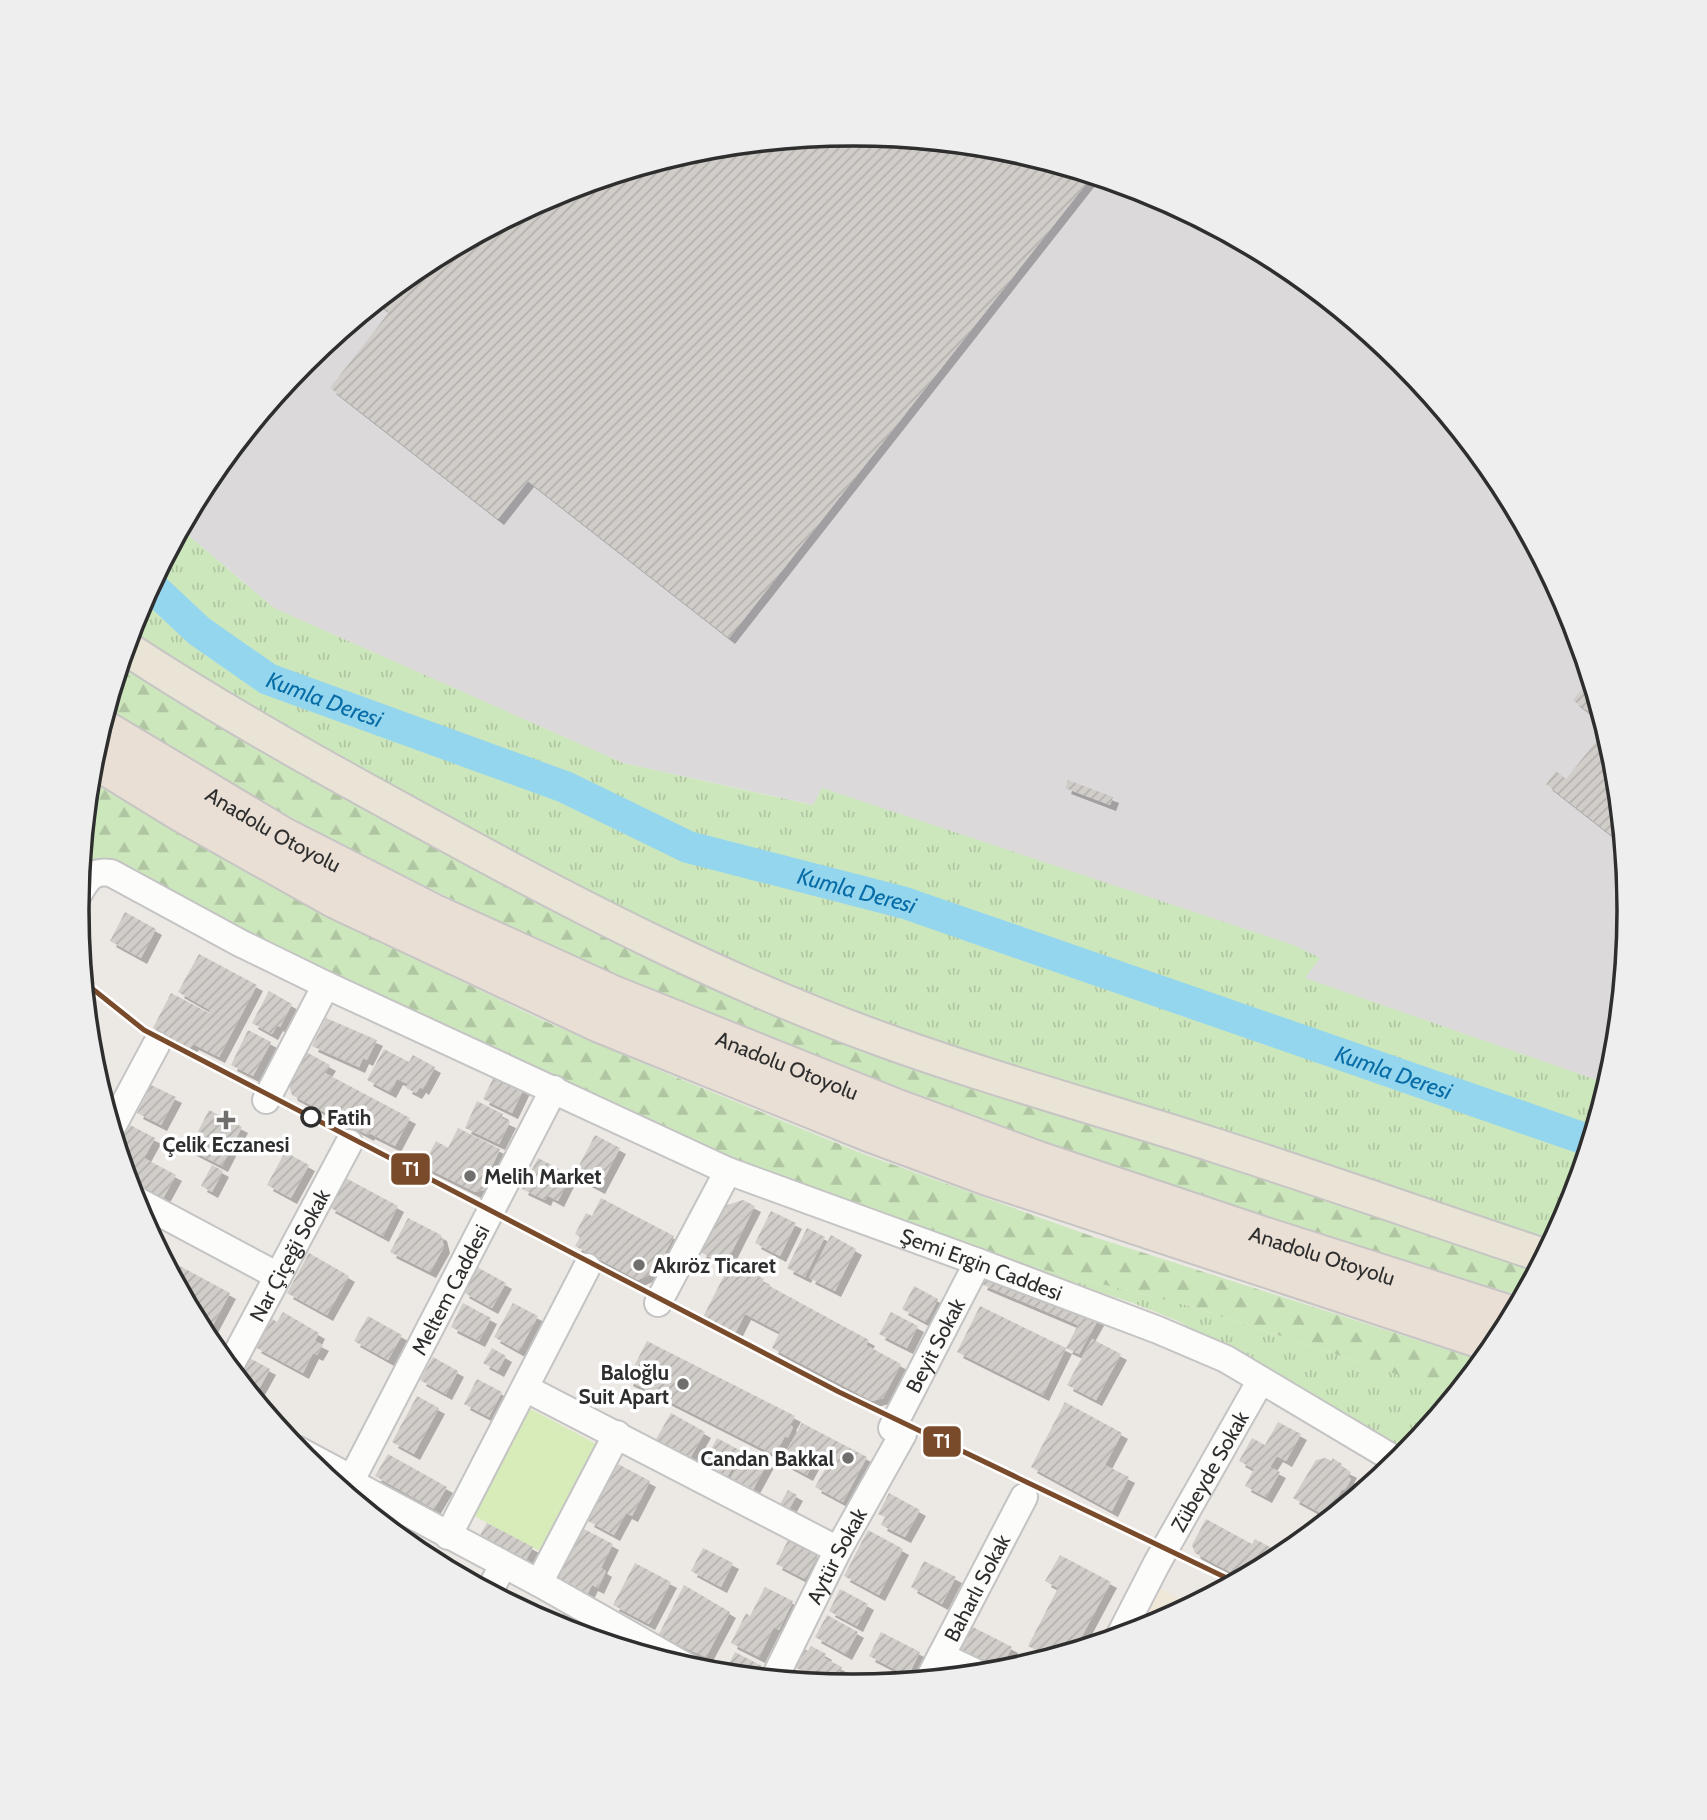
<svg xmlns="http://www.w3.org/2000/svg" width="1707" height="1820" font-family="Cabin,sans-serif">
  <defs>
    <pattern id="grass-tufts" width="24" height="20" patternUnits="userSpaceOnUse" patternTransform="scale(1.75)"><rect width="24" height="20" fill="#cde7bc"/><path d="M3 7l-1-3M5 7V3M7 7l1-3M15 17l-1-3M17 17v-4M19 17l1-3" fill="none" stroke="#b0c6a2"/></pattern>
    <pattern id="forest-firs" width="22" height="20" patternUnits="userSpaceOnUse" patternTransform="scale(1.75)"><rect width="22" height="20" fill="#cde7bc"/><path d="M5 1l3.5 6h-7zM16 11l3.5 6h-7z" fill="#b0c6a2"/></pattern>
    <pattern id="building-hatch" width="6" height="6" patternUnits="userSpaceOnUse" patternTransform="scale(1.75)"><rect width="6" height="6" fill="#d1ceca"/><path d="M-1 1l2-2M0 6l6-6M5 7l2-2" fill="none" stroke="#b4b1ae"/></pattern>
    <filter id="shadow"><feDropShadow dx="6" dy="6" stdDeviation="0" flood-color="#0004"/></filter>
  </defs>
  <rect width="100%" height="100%" fill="#ece8e4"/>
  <path fill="#dcd9db" d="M854,134L1005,149L1151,193L1285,265L1403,361L1499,479L1571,613L1615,759L1630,910L1615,1062L1608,1084L1304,978L822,788L814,805L623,763L274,608L181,529L208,478L305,361L422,264L702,148Z"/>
  <path fill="#efe7d8" d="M1160,1588L1191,1606L1150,1628L1137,1632Z"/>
  <g fill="url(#grass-tufts)">
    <path d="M181,529L274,608L623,763L813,805L822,788L1296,946L1320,958L1305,978L1608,1084L1571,1208L1551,1244L938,1046L804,995L617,910L397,792L130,634L136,612Z"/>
    <path d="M989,1256L1190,1306L1456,1394L1406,1454L1178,1321L1133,1303Z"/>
  </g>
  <g fill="url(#forest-firs)">
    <path d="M122,660L555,908L1539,1267L1523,1297L1281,1222L1047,1143L721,1020L620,978L530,937L347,848L186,760L107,709Z"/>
    <path d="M90,781L258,879L326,916L542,1020L685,1081L861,1153L1094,1237L1483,1361L1456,1394L1190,1306L989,1256L733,1164L81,865Z"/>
  </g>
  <path fill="#d8ecb9" d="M527,1407L600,1446L543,1553L471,1514Z"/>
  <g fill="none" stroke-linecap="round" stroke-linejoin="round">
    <path stroke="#95d6ef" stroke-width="32" id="s1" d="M151,586L199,631L268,679L565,787L688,847L905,903L1591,1141"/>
  </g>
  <g fill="url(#building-hatch)" filter="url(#shadow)">
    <path d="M854,134L1005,149L1093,175L729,638L528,481L498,519L330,388L389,312L376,302L422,264L557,192L702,148Z"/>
    <path d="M1591,678L1596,697L1605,725L1573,700Z"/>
    <path d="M1606,729L1615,759L1624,845L1546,784L1556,771L1566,779Z"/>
    <path d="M1068,780L1113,797L1110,805L1065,788Z"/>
    <path d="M125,912L156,929L141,958L110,941Z"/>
    <path d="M199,954L257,985L219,1057L193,1044L190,1048L153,1028L171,993L209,1013L210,1010L178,992Z"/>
    <path d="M269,991L292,1004L280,1027L277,1025L272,1034L252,1023Z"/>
    <path d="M326,1018L377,1040L367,1060L363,1058L359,1067L312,1046Z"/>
    <path d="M248,1030L271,1042L253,1076L231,1065Z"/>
    <path d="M384,1049L409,1062L413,1055L435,1067L423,1089L420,1087L416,1093L406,1088L408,1084L397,1079L390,1092L367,1080Z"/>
    <path d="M306,1052L330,1065L325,1073L410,1118L395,1146L369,1133L368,1135L292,1095L289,1086Z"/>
    <path d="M497,1070L526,1084L512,1113L483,1099Z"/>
    <path d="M151,1085L176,1097L161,1125L137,1113Z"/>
    <path d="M477,1101L503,1114L501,1118L510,1122L499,1144L465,1128Z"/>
    <path d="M209,1110L242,1127L222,1166L189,1149Z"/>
    <path d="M130,1125L155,1138L144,1158L176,1175L160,1204L130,1188L118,1148Z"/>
    <path d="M458,1128L500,1149L492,1166L487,1164L486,1166L496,1171L488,1189L475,1192L423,1166L436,1141L448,1148Z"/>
    <path d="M595,1135L620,1148L599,1188L574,1175Z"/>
    <path d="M285,1152L309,1165L291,1198L267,1185Z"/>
    <path d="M538,1158L571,1175L558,1201L547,1195L545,1200L522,1189Z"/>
    <path d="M212,1165L223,1171L212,1192L201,1186Z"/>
    <path d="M344,1177L398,1206L383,1236L329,1207Z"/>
    <path d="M601,1198L674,1236L655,1272L638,1280L575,1246L580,1237L575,1234L586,1213L592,1216Z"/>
    <path d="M743,1200L755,1206L725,1265L700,1252L724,1206Z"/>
    <path d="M771,1211L796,1223L780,1256L755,1243Z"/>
    <path d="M408,1218L441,1235L444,1247L430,1272L390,1252Z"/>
    <path d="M807,1228L825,1237L805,1277L787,1268Z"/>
    <path d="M831,1235L856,1249L835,1291L809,1278Z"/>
    <path d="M309,1253L349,1276L327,1315L287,1293Z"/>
    <path d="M163,1257L230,1293L206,1338L184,1296Z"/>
    <path d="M731,1262L764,1279L762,1282L869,1340L866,1345L901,1364L883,1398L872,1401L772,1348L780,1332L745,1314L735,1334L703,1317Z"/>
    <path d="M477,1267L506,1283L492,1308L463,1292Z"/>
    <path d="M987,1272L1099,1318L1079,1354L1066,1348L1078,1325L981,1284Z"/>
    <path d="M914,1286L938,1299L926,1322L902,1309Z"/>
    <path d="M463,1303L491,1318L479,1341L451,1327Z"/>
    <path d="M513,1303L538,1316L519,1351L494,1337Z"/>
    <path d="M980,1306L1066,1348L1043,1395L957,1352Z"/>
    <path d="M283,1312L319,1333L315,1341L323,1345L317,1355L313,1353L303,1373L255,1347L271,1318L277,1322Z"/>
    <path d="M891,1312L918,1326L907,1348L879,1334Z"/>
    <path d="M368,1316L402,1335L388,1360L354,1341Z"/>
    <path d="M1092,1339L1121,1354L1096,1400L1067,1385Z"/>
    <path d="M647,1341L795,1416L790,1425L793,1427L788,1438L785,1436L775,1455L627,1380Z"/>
    <path d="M492,1348L506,1356L498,1371L483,1363Z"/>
    <path d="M246,1356L270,1369L254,1398L236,1375Z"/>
    <path d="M433,1357L458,1371L446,1394L420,1380Z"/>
    <path d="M477,1379L502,1392L489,1417L464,1404Z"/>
    <path d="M417,1396L439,1408L414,1454L392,1442Z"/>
    <path d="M1065,1402L1122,1433L1105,1465L1129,1477L1112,1511L1031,1467Z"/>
    <path d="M671,1413L705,1432L689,1460L655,1441Z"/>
    <path d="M1278,1422L1301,1434L1286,1461L1277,1456L1270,1467L1280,1472L1266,1497L1245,1486L1254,1469L1239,1461L1252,1438L1265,1445Z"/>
    <path d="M802,1423L867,1457L843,1502L815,1487L828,1464L816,1458L807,1475L781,1461Z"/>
    <path d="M717,1438L741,1451L726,1480L702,1467Z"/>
    <path d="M746,1450L768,1462L751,1493L729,1481Z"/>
    <path d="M388,1454L447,1487L434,1509L375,1476Z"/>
    <path d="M1325,1458L1332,1461V1458L1342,1464L1341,1467L1351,1472L1348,1477L1351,1479L1345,1490L1342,1489L1328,1517L1293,1498L1316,1460Z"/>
    <path d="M618,1464L650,1481L632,1516L626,1513L614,1535L588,1521Z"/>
    <path d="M788,1490L797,1495L788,1511L779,1506Z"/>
    <path d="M889,1493L920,1510L905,1537L881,1525L885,1517L878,1514Z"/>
    <path d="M1206,1519L1252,1544L1255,1539L1285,1555L1250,1575L1239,1569L1236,1575L1195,1553L1192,1545Z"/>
    <path d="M487,1523L533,1547L525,1562L479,1537Z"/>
    <path d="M582,1528L613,1544L601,1568L606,1571L598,1588L592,1585L587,1595L556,1578Z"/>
    <path d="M868,1530L903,1549L879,1595L844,1576Z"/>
    <path d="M788,1540L818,1555L805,1579L776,1564Z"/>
    <path d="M703,1548L733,1563L721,1587L691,1571Z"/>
    <path d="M1060,1555L1111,1582L1074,1651L1051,1658L1028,1646L1058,1588L1045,1581Z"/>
    <path d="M924,1561L956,1577L942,1604L911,1587Z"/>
    <path d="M635,1563L671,1582L649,1624L613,1605Z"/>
    <path d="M684,1585L730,1612L706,1657L658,1636Z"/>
    <path d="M765,1587L793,1601L779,1630L774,1627L759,1657L731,1643L746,1613L750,1616Z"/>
    <path d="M840,1589L868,1604L857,1626L829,1611Z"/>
    <path d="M564,1611L588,1623L582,1635L555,1627Z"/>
    <path d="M827,1615L858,1632L846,1654L815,1637Z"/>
    <path d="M967,1624L1012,1647L999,1672L954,1650Z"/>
    <path d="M881,1632L920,1652L908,1676L869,1656Z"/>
    <path d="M811,1646L826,1654L824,1658L842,1667L832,1684H827L795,1667L805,1649L808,1651Z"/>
    <path d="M735,1652L762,1666L756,1677L724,1674Z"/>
  </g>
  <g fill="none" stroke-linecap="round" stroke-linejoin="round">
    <g stroke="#c5c4c5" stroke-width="30">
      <g id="minor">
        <path id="s2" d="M78,895C87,879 92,870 111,873L240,943L326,985L728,1171L978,1262L1158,1330L1226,1359L1399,1462"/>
        <path d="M266,1100L326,985"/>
        <path d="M112,1127L156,1045"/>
        <path d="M134,1199L278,1276"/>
        <path d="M658,1303L728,1171"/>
        <path id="s3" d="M229,1368L349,1143"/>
        <path d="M525,1388L838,1550"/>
        <path id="s4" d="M892,1428L978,1262"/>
        <path d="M296,1449L352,1479"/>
        <path d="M350,1482L539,1583L687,1667"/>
        <path id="s5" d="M345,1492L554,1089"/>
        <path d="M448,1536L587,1267"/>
        <path d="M539,1583L617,1434"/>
        <path d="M489,1592L503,1565"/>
        <path id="s6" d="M1119,1637L1157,1563L1261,1380"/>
        <path d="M941,1656L979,1674"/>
        <path id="s7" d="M774,1679L838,1550L903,1434"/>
        <path id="s8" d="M929,1679L1024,1497"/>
      </g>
    </g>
    <g stroke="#c6c5c4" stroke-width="37">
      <path id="major" d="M126,648C228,715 334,773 442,832C583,909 727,983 878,1038C990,1079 1106,1110 1220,1147C1329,1182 1436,1220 1545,1256"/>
    </g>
    <g stroke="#c6c5c4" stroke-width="42">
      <g id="highway">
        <path id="s9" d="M101,728L283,837L432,913L615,996L892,1107L1041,1162L1262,1236L1513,1316"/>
        <path d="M92,757L183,813L334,898L600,1023L869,1132L988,1176L1497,1344"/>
      </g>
    </g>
    <use href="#minor" stroke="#fcfcfb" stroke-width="26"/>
    <use href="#major" stroke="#e9e4d5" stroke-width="33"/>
    <use href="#highway" stroke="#eadfd5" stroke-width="38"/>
    <g stroke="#fff" stroke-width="10">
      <path id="tram-1" d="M84,982L144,1030L839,1392L1235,1582"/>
    </g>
    <use href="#tram-1" stroke="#7a4b2a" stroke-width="5"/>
  </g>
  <circle fill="#fff" stroke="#2e2e2e" stroke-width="3.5" cx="311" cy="1117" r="9"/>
  <g fill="#706f6e" stroke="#fff" stroke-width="2.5">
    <path d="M222.5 1109.5h7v7h7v7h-7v7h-7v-7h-7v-7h7z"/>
    <circle cx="470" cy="1176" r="7"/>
    <circle cx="639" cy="1265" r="7"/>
    <circle cx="683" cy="1384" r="7"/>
    <circle cx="848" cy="1458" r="7"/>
  </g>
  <g text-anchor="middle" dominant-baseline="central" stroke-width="7" stroke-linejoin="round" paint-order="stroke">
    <g font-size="21" fill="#2e2e2e" stroke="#fff">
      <text stroke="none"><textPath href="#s9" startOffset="200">Anadolu Otoyolu</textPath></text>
      <text stroke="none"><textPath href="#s9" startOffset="766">Anadolu Otoyolu</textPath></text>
      <text stroke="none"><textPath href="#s3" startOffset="128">Nar Çiçeği Sokak</textPath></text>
      <text stroke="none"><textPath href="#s9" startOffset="1334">Anadolu Otoyolu</textPath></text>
      <text stroke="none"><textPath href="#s2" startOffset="999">Şemi Ergin Caddesi</textPath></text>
      <text stroke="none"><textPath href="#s5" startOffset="228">Meltem Caddesi</textPath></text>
      <text stroke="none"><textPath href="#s4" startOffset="93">Beyit Sokak</textPath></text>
      <text stroke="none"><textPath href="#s6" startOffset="189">Zübeyde Sokak</textPath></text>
      <text stroke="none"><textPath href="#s7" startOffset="138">Aytür Sokak</textPath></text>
      <text stroke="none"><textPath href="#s8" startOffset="103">Baharlı Sokak</textPath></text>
    </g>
    <g font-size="21" font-weight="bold" fill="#2e2e2e" stroke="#fff" text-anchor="start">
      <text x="327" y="1117">Fatih</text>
    </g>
    <g font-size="21" font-weight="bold" fill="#2e2e2e" stroke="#fff" text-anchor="start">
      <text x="226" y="1144" text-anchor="middle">Çelik Eczanesi</text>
      <text x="484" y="1176">Melih Market</text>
      <text x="653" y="1265">Akıröz Ticaret</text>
      <text x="669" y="1372" text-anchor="end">Baloğlu<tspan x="669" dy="24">Suit Apart</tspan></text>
      <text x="834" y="1458" text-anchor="end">Candan Bakkal</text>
    </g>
    <g font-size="23" font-style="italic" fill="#086da7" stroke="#fff">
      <text stroke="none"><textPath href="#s1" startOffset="210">Kumla Deresi</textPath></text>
      <text stroke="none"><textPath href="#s1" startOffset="777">Kumla Deresi</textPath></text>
      <text stroke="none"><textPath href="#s1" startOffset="1344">Kumla Deresi</textPath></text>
    </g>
  </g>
  <path d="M0 0H1707V1820H0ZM89 910a764 764 0 1 1 1528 0a764 764 0 1 1-1528 0Z" fill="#eee" fill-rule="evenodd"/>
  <path fill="none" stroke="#2e2e2e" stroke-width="3.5" d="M89 910a764 764 0 1 1 1528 0a764 764 0 1 1-1528 0Z"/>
  <g stroke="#fff" stroke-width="2.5">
    <rect x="390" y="1152" width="41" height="34" rx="7" fill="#7a4b2a"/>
    <rect x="922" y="1425" width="40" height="33" rx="7" fill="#7a4b2a"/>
  </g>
  <g font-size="19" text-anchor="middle" font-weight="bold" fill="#fff">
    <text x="411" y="1176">T1</text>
    <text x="942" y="1448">T1</text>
  </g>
</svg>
